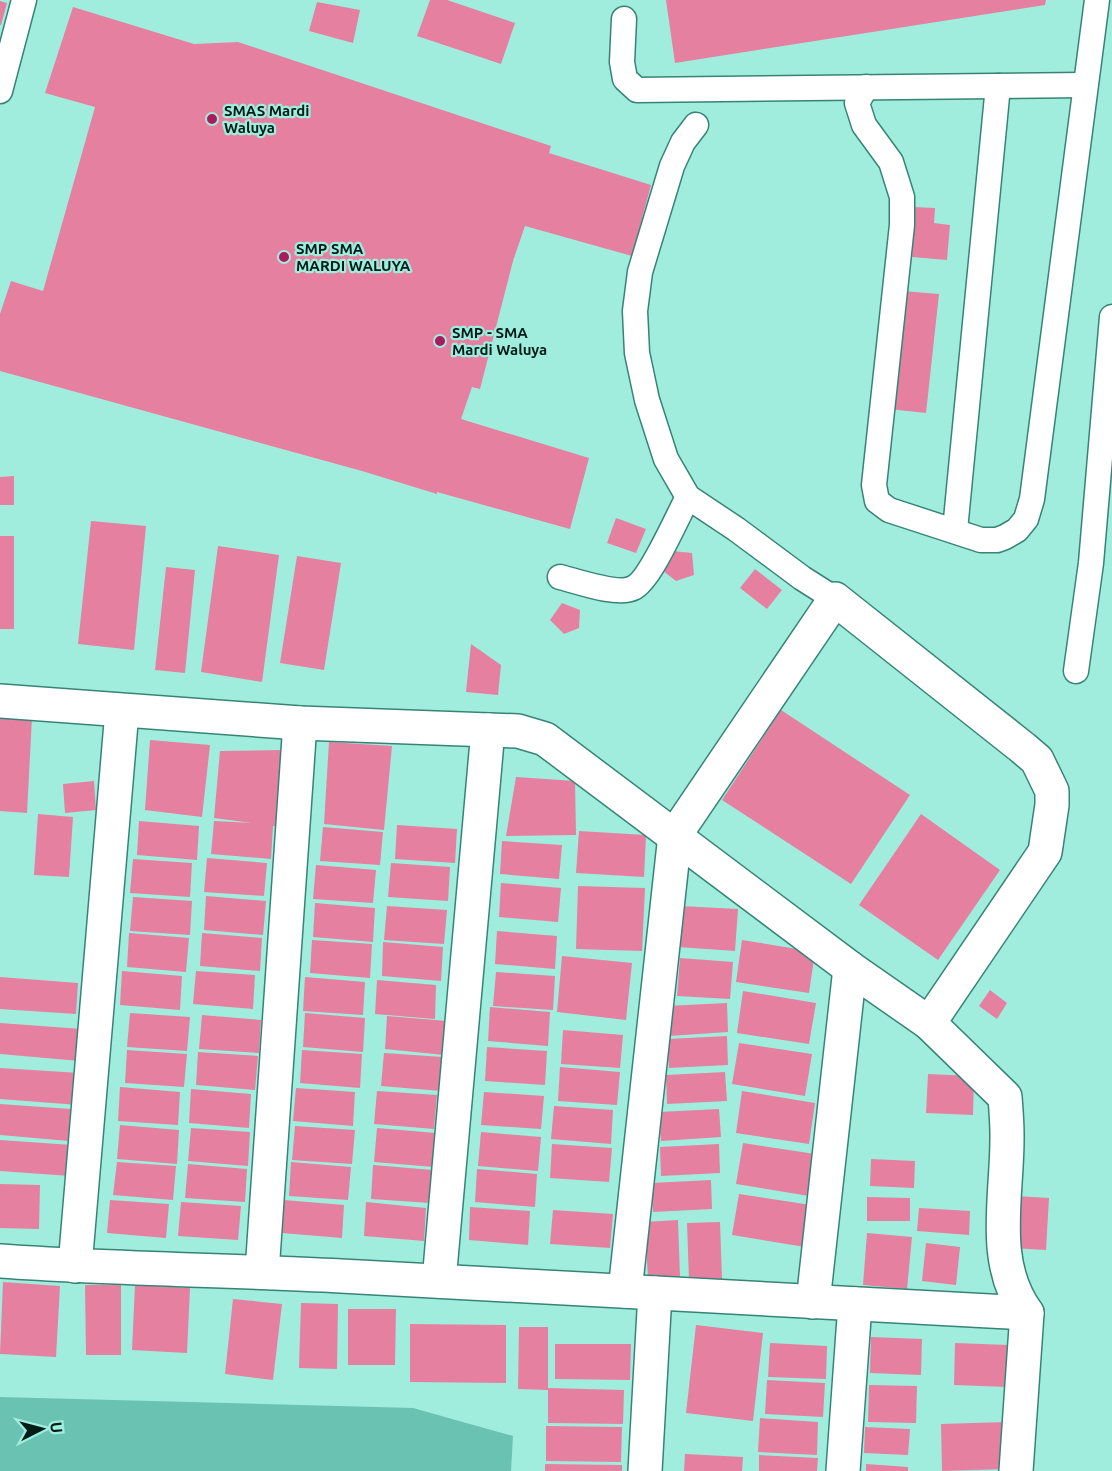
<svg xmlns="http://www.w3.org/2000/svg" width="1112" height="1471" font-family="Ubuntu,sans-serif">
  <rect width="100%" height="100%" fill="#a0edde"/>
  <path fill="#6ac3b2" d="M0,1397L413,1408L513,1436L511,1471H0Z"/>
  <g fill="#e580a0">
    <path d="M430,0H447L515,23L501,64L417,36Z"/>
    <path d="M666,0H1046L1045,5L675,63Z"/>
    <path d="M0,1L7,3L1,25H0Z"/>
    <path d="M317,2L360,10L353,43L309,31Z"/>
    <path d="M73,7L194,44L238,42L551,146L549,153L651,185L632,256L525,226L513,261L480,389L472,387L461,419L589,458L570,529L437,492V494L362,471L0,371V314L11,281L43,291L95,107L45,93Z"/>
    <path d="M913,207L935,208L934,223L950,225L947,260L912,257L915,221H912Z"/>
    <path d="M902,291L939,294L926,413L889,409Z"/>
    <path d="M14,476V505H0V477Z"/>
    <path d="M616,518L646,529L636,553L607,543Z"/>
    <path d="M91,521L146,526L134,650L78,644Z"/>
    <rect x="0" y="536" width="14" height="93"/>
    <path d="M218,546L279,555L262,682L201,672Z"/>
    <path d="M672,551L692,553L694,575L676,581L662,570Z"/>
    <path d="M297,556L341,563L324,670L280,663Z"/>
    <path d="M166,567L195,570L185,673L155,670Z"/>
    <path d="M755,569L782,590L767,609L740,588Z"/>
    <path d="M562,603L580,610L579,628L564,634L550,620Z"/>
    <path d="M471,644L501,665L498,695L466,692Z"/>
    <path d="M781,710L910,795L851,884L722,800Z"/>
    <path d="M0,716L32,718L27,813L0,811Z"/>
    <path d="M150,740L210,745L202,817L145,810Z"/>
    <path d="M329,742L392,746L384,830L324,824Z"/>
    <path d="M286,750L276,826H273L271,859L211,854L214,821L252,823L214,818L220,751Z"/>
    <path d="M516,777L575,781L576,835L506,836Z"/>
    <path d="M94,781L96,810L65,813L63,784Z"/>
    <path d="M38,814L73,817L69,877L34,875Z"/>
    <path d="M921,814L1000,870L938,960L859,905Z"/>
    <path d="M139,821L199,826L197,860L137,855Z"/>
    <path d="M397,825L457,829L455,863L395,859Z"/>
    <path d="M323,827L383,832L380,865L320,861Z"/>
    <path d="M579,831L646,835L644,877L576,873Z"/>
    <path d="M502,841L562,845L559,879L500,874Z"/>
    <path d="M207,858L267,863L264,896L204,892Z"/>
    <path d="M133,859L192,863L190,897L130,893Z"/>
    <path d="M391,863L450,867L448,901L388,897Z"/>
    <path d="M316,865L376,870L373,903L313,899Z"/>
    <path d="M501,883L561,888L558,922L499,917Z"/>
    <path d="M578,886L645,888L642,951L576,949Z"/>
    <path d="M206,896L266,901L263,935L204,930Z"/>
    <path d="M133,897L192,901L190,935L130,931Z"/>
    <path d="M315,903L375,908L373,942L313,937Z"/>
    <path d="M387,906L447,910L444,944L384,940Z"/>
    <path d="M680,906L738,909L735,951L678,947Z"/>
    <path d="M497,931L557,936L555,969L495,964Z"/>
    <path d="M129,933L189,938L186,972L127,967Z"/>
    <path d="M202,933L262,938L260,971L200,966Z"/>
    <path d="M312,940L372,944L370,978L310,973Z"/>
    <path d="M742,940L815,952L809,993L736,982Z"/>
    <path d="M383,942L443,947L441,981L382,976Z"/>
    <path d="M562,956L632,963L626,1020L557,1012Z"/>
    <path d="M680,958L733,962L730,999L677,996Z"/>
    <path d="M122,971L182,976L180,1010L120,1005Z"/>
    <path d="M196,971L255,975L253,1009L193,1004Z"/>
    <path d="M496,972L555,976L553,1010L493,1006Z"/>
    <path d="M0,977L78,983L76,1014L0,1009Z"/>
    <path d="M305,977L365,982L363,1015L303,1011Z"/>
    <path d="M377,980L436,985L435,1019L375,1014Z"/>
    <path d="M990,990L1007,1003L997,1019L979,1006Z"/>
    <path d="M743,991L816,1003L809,1044L737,1033Z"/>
    <path d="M727,1003L728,1032L669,1036L667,1006Z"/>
    <path d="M490,1007L550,1012L548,1046L488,1041Z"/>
    <path d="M130,1013L190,1017L187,1051L127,1047Z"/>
    <path d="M305,1013L365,1018L363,1052L303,1047Z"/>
    <path d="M202,1015L261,1020L259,1053L199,1049Z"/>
    <path d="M387,1016L447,1021L444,1055L385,1049Z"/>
    <path d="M0,1023L82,1029L80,1061L0,1054Z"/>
    <path d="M563,1030L623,1035L620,1068L561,1064Z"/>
    <path d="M727,1036L728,1065L669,1068L667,1039Z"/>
    <path d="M739,1043L812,1054L805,1096L732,1084Z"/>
    <path d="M487,1047L547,1051L545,1085L485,1081Z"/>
    <path d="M127,1050L187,1054L184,1087L125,1083Z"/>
    <path d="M302,1050L362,1054L360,1088L300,1083Z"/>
    <path d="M198,1052L258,1056L255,1090L196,1085Z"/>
    <path d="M384,1053L443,1057L441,1091L381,1086Z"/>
    <path d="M560,1067L620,1072L617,1105L558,1101Z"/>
    <path d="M0,1068L80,1073L78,1105L0,1099Z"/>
    <path d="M725,1072L727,1101L667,1104L666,1075Z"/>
    <path d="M928,1074L974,1076L973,1115L926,1113Z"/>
    <path d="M120,1087L180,1092L178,1125L118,1121Z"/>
    <path d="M296,1088L355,1092L353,1126L293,1121Z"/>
    <path d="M191,1089L251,1094L249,1128L189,1123Z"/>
    <path d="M377,1091L437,1095L434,1129L374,1124Z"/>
    <path d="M742,1091L815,1103L809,1144L736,1133Z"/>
    <path d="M484,1092L544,1096L541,1129L481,1125Z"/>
    <path d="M0,1104L71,1109L69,1141L0,1135Z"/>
    <path d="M554,1106L613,1110L611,1144L551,1139Z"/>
    <path d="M719,1109L721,1137L661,1141L659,1112Z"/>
    <path d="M120,1125L179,1130L177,1164L117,1159Z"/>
    <path d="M295,1126L355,1130L352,1164L292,1160Z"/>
    <path d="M191,1128L250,1132L248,1166L188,1161Z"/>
    <path d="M377,1128L436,1133L434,1167L374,1162Z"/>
    <path d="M481,1132L541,1137L538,1171L478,1166Z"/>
    <path d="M0,1140L72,1145L70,1176L0,1171Z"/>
    <path d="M743,1143L815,1154L809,1196L736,1184Z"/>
    <path d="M552,1144L612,1148L609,1182L550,1178Z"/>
    <path d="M719,1144L720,1173L661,1176L660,1147Z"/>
    <path d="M871,1159L915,1161L914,1188L870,1186Z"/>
    <path d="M117,1162L176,1166L173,1200L113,1195Z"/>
    <path d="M291,1162L351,1167L348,1200L289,1196Z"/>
    <path d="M188,1164L247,1169L245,1202L185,1198Z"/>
    <path d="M373,1165L433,1170L430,1203L371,1199Z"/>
    <path d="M477,1169L537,1174L535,1207L475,1202Z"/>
    <path d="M711,1180L712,1209L653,1212L651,1183Z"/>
    <path d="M0,1184L40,1185L39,1229L0,1228Z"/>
    <path d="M739,1194L811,1205L805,1247L732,1235Z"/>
    <path d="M1014,1196L1049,1198L1046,1250L1011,1248Z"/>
    <path d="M867,1197L910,1198V1221H867Z"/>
    <path d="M110,1200L169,1204L166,1238L107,1233Z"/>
    <path d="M284,1200L344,1205L342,1238L282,1233Z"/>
    <path d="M181,1202L241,1206L238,1240L178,1236Z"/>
    <path d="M366,1202L426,1208L424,1241L364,1236Z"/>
    <path d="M470,1207L530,1211L528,1245L469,1240Z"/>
    <path d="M919,1208L970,1211L969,1235L917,1231Z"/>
    <path d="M553,1210L613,1214L610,1248L550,1244Z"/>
    <path d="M678,1220L680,1277L648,1278L645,1222Z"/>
    <path d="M720,1222L722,1279L689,1280L687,1223Z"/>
    <path d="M867,1233L912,1237L907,1289L863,1285Z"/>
    <path d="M926,1243L960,1247L956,1285L922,1281Z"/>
    <path d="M3,1282L60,1286L56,1357L0,1354Z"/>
    <path d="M85,1285H121V1355H86Z"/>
    <path d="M135,1285L190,1288L187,1353L132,1350Z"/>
    <path d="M233,1299L282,1304L273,1380L225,1374Z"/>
    <path d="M301,1303L338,1304L337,1369L299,1368Z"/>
    <path d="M348,1309H396L395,1365H348Z"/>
    <path d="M410,1324L506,1325V1383L410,1382Z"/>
    <path d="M696,1325L763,1333L753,1421L686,1413Z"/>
    <path d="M519,1327H548V1390L518,1389Z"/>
    <path d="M871,1337L922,1339L921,1375L870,1373Z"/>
    <path d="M770,1343L827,1346L826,1379L768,1377Z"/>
    <path d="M955,1343L1009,1345L1008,1387L954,1385Z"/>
    <path d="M555,1344H631L630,1380L555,1379Z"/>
    <path d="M767,1380L825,1383L823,1417L765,1414Z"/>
    <path d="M869,1385L917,1386L916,1423L868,1422Z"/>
    <path d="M548,1388L624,1390L623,1424L548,1423Z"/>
    <path d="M760,1418L818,1422L817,1455L758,1452Z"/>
    <path d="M1006,1422L1007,1469L942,1471L941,1424Z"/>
    <path d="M546,1426L622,1427L621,1462L546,1461Z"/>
    <path d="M865,1427L910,1429L908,1455L864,1453Z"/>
    <path d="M685,1454L743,1457L742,1471H684Z"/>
    <path d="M759,1455L818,1458L817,1471H759Z"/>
    <path d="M545,1464L622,1465V1471H545Z"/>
    <path d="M866,1464L908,1467V1471H866Z"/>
  </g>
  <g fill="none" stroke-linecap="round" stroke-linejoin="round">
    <g stroke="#378477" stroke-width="27">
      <g id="lane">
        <path d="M624,19L622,62L625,79L637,90L1085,85"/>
        <path d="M866,87L857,103L864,125L891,162L902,197V225L874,485L877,501L889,510L981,540H997L1005,537L1017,530L1026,519L1032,499L1097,0"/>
        <path d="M0,91L24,0"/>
        <path d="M696,125L683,142L672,166L640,272L635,311L637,353L647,400L666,459L688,497L736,529L802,578L835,599"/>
        <path d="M955,530L998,86"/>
        <path d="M560,577C576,581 618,596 633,588C650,581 678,515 688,497"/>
        <path d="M1076,671L1091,563L1112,317"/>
      </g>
    </g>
    <g stroke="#378477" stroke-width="36">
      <g id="street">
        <path d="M0,701L300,723L518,731L545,739L850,968L929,1023L1005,1097C1006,1110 1007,1122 1007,1134C1008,1194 989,1261 1027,1313L1016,1471"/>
        <path d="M0,1261C113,1269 227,1270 341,1276C569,1288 798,1301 1027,1313"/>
        <path d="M75,1266L122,711"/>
        <path d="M262,1272L300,723"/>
        <path d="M439,1281L488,730"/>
        <path d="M625,1291L675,835L835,599L1023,748L1037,760L1052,791V805L1045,852L929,1023"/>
        <path d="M813,1302L850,968"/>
        <path d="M645,1471L655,1293"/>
        <path d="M843,1471L855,1304"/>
      </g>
    </g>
    <use href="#lane" stroke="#fff" stroke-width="24"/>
    <use href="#street" stroke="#fff" stroke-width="33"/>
  </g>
  <g fill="#a91b5b" stroke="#a0edde" stroke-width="2">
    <circle cx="212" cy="119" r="6"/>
    <circle cx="284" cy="257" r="6"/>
    <circle cx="440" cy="341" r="6"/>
  </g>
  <g text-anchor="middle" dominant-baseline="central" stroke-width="4.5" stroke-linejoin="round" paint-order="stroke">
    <g font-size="15" font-weight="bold" fill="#001c17" stroke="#a0edde" text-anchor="start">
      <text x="224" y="110">SMAS Mardi<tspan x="224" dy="17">Waluya</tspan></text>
      <text x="296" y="248">SMP SMA<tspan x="296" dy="17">MARDI WALUYA</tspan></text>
      <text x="452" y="332">SMP - SMA<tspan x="452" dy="17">Mardi Waluya</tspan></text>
    </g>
  </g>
  <g transform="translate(42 1429) rotate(84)" stroke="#a0edde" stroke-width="4.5" paint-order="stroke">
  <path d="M0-4.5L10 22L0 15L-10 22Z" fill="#001c17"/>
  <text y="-9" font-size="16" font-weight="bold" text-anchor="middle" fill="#001c17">U</text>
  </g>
</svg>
